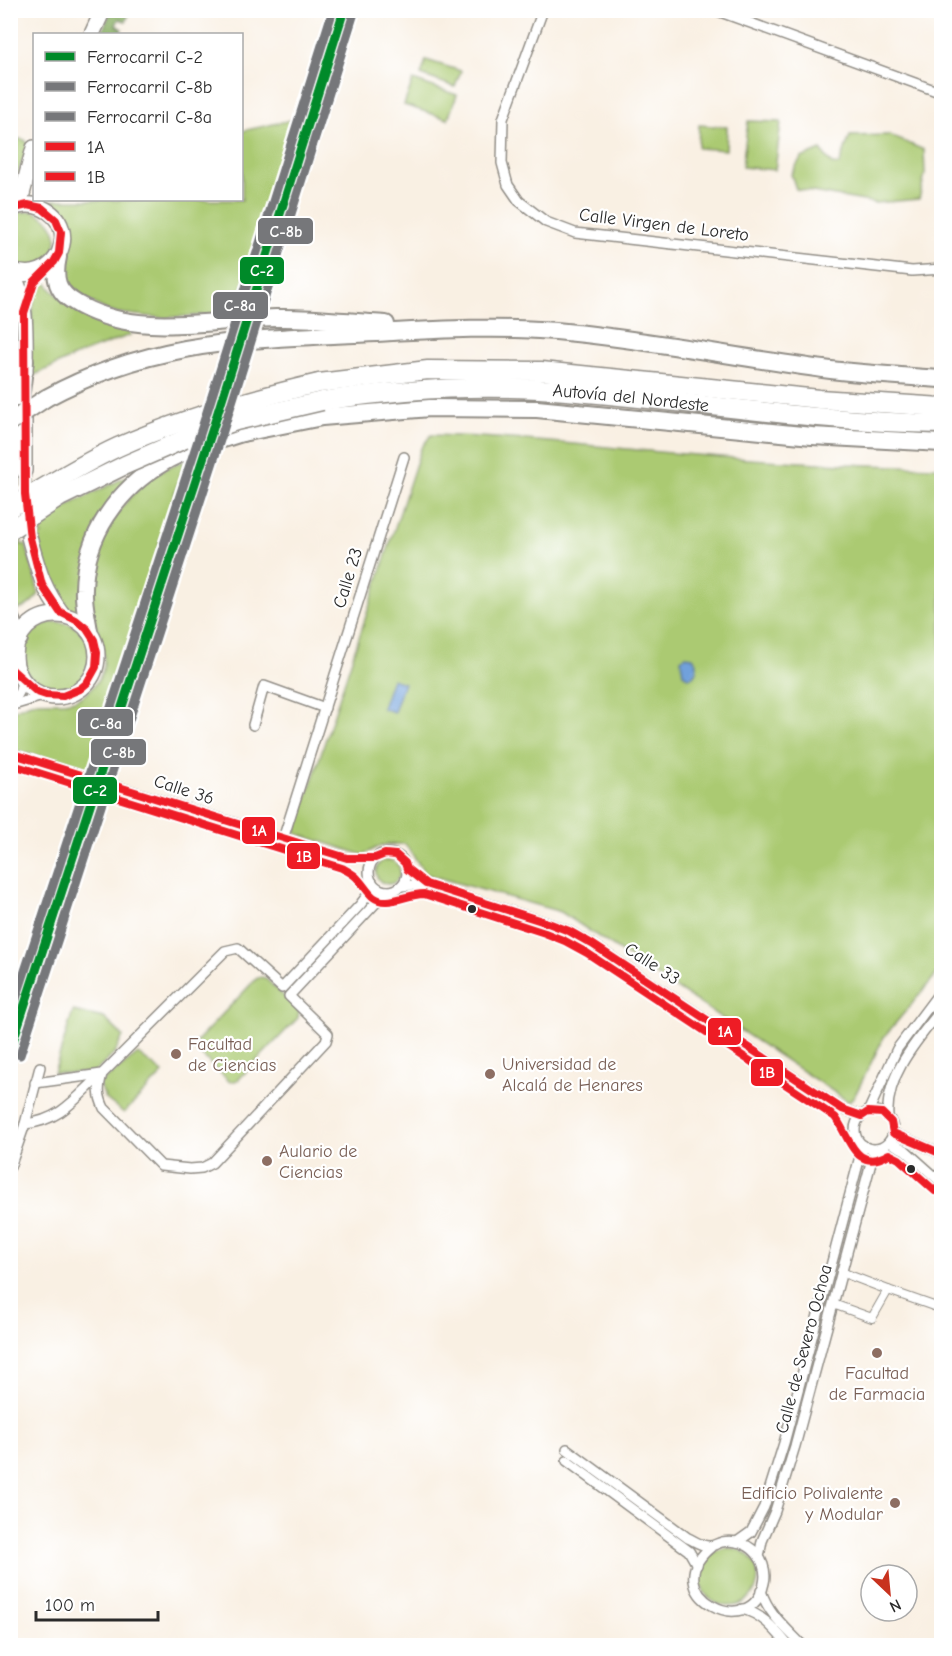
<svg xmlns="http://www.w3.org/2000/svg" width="952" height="1656" font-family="'Comic Neue',sans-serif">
  <rect width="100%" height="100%" fill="#fff"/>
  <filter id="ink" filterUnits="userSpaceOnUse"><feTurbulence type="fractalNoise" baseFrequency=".0167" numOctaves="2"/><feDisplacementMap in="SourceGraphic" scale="12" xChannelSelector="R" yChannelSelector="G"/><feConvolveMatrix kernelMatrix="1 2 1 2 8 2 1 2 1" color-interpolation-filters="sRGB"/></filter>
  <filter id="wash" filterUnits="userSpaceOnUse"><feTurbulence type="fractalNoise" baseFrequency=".008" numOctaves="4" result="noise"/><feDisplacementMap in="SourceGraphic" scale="24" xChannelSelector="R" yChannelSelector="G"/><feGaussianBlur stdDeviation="1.35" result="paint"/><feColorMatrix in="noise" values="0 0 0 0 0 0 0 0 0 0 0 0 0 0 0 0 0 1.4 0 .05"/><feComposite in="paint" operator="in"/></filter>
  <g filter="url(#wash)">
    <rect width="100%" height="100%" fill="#f9f0e3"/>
    <g fill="#abca72" stroke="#6b7a4e" stroke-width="1.5">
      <path d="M426,60L461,71L455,87L421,75Z"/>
      <path d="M413,80L457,95L448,119L404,105Z"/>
      <path d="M300,118L234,313L162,318L110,312L78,295L66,278L65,267L71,243V230L66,215L52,200H242V131Z"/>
      <path d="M748,121L781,122L775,170L742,167Z"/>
      <path d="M699,125L727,127L726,150L698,148Z"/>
      <path d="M889,135L924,150L925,174L919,199L875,203L796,189L791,174L801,158L821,150L832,164L839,165L850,136Z"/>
      <path d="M20,139L25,140L28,145L11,192V140Z"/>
      <path d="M33,211C38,214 45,217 49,221C71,246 38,278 11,263V215L15,213Z"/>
      <path d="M44,278C54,304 104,318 129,329L130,335L80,354L30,377C31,356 28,291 44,278Z"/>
      <path d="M431,435C512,437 592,446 672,453C762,461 852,465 941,467V969L884,1037L856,1093L849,1102L561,912L426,874L405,844L382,845L363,855L295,833L421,448Z"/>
      <path d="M185,460L89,772L11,749V712C18,708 28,703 36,702C54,700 72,707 88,692C123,660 90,634 90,598C91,547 116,504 156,474C165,468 176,464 185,460Z"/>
      <path d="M146,467L99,516L80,613C47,609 44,563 37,537L42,535L33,526L73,503Z"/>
      <path d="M22,534L21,545L26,544L39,594C31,604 23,611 11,609V542Z"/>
      <circle cx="57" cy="656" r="34"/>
      <circle cx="388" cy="872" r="12"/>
      <path d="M261,977L265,978L299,1011L298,1018L238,1080L230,1082L196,1050V1042L256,979Z"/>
      <path d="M73,1011L104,1018L123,1036L115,1053L94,1073H54Z"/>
      <path d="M138,1054L163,1073L124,1113L106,1099L99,1084Z"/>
      <circle cx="729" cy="1577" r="29"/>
    </g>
    <path fill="#88ae64" stroke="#5a6c48" stroke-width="1.5" d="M111,11H130L126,21L119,19L116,25L122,29L120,34H101Z"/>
    <g fill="#71a1db" stroke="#4e6683" stroke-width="1.5">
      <path d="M686,656L693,657L697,664C697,673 692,682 683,674L681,659Z"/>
      <path d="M392,679L404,683L394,712L382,708Z"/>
    </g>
  </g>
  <g filter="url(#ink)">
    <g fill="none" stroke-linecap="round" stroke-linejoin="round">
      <path stroke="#d0c9be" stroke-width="15" stroke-dasharray="15 8" stroke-linecap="butt" d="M24,471L27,507"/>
      <g stroke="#928e87" stroke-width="10">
        <g id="pedestrian">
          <path d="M841,1272L888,1290"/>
          <path d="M833,1304L872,1318L888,1290L942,1309"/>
        </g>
      </g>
      <g stroke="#928e87" stroke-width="12">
        <g id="minor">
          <path d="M543,10L503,119L502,163L508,185L519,201L546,222L575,233L912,271L942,269"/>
          <path d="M715,10L942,93"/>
          <path d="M10,702C20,696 21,689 22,678"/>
          <path d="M10,706L46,695"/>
          <path d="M253,725L264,686L325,708"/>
          <path d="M10,753L347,858H375"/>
          <path d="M283,839L404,457"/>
          <circle cx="388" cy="872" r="19"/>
          <path d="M372,882L370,892L360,905L282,988L238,948L225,951L102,1074C98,1088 98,1095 104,1108L161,1166L190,1169L202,1168L212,1163L326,1041L328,1034L324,1030L289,996L387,891"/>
          <path d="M401,886L426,884L548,923L569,931L592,944L842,1109L862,1116"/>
          <path d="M35,1083L102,1074"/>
          <circle cx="874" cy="1130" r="19"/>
          <path d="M868,1112L897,1049L942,989"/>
          <path d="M888,1117C885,1075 918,1039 942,1009"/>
          <path d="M25,1124C61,1120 75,1099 100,1076"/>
          <path d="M893,1133L942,1154"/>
          <path d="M889,1142L905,1150L942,1183"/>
          <path d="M10,1167L25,1124L40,1067"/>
          <path d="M567,1449L688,1538C695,1541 701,1546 709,1546C714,1546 718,1543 722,1542C733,1540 744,1543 752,1549C762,1557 767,1571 764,1583C752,1644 655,1593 711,1547"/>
          <path d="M567,1461L689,1551L697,1565"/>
          <path d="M737,1542L751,1532L764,1507L784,1443L863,1145"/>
          <path d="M759,1557L762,1541L775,1511L795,1446L872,1159L877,1149"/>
          <path d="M761,1591C769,1615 786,1628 803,1646"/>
          <path d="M742,1609C763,1614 775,1630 789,1646"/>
        </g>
      </g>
      <g stroke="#928e87" stroke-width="18">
        <g id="primary">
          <path d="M92,34L103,10"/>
          <path d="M14,207L22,194L34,148"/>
          <path d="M10,209C21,204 31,203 42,208C84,226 56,289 10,270"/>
          <path d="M11,270C28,300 25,338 25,372"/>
          <path d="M24,471V417"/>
          <path d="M29,537C38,569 42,588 63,615"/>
          <circle cx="56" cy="656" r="41"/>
        </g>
      </g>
      <g stroke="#928e87" stroke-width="20">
        <g id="trunk">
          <path d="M58,257C56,266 55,275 58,284C62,295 72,301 81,306C141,338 211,319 276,318C312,317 349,322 386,324"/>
          <path d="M46,398C142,346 227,340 333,335C407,332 482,325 556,331C646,339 734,357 823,369C862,374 902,376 942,379"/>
          <path d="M242,433L322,417L430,408L537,409L812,436L942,443"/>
          <path d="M10,450L15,441L25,360"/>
          <path d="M10,618L19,639"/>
          <path d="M89,631C87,617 83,603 84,589C85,535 118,489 164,462C190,447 222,440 251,430"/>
        </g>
      </g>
      <g stroke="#928e87" stroke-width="21">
        <g id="motorway">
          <path d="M319,383L428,370L541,371L819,399L942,407"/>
          <path id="s1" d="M322,401C393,390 466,385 539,389C673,398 807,422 942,424"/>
        </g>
      </g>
      <use href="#pedestrian" stroke="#fff" stroke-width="8"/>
      <use href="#minor" stroke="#fff" stroke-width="9"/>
      <use href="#primary" stroke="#fff" stroke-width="15"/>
      <use href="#trunk" stroke="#fff" stroke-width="16"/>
      <use href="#motorway" stroke="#fff" stroke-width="18"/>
      <g stroke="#928e87" stroke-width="20" stroke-linecap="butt">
        <path id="trunk-bridge" d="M10,422L46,398"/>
      </g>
      <g stroke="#928e87" stroke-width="21" stroke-linecap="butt">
        <g id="motorway-bridge">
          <path d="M10,508C45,487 81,464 118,447C183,418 250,399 319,383"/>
          <path d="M10,530L60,497L125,465L187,438L236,421L322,401"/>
        </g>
      </g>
      <use href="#trunk-bridge" stroke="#fff" stroke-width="16"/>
      <use href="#motorway-bridge" stroke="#fff" stroke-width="18"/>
      <g stroke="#fff" stroke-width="12">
        <g id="bus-1">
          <path d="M10,209L28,205L42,208L56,220L61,232L59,253L54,262L34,282L24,313L25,494L30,538L42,585L60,612L76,620L87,629L94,640L97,653L96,667L87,683L80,689L63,696L46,695L37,692L10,668"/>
          <path d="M10,753L347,858H375L385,854L396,855L405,863L407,869L426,884L548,923L569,931L592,944L842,1109L862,1116L868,1112L882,1113L891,1122L893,1133L942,1154"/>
        </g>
      </g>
      <g stroke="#fff" stroke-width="12">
        <path id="bus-2" d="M10,764L342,868C347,871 354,874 358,879C367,888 371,902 387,901C399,901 410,894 424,894L545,933L565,941L587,953L835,1117C850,1137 855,1174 889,1154L899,1159L935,1191"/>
      </g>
      <use href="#bus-1" stroke="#ee1c25" stroke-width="8"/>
      <use href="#bus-2" stroke="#ee1c25" stroke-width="8"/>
      <g stroke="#fff" stroke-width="14">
        <path id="rail-1" d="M10,1050L212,431L344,10"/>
      </g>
      <g stroke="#fff" stroke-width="14">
        <path id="rail-2" d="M20,1055L222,434L354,13"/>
      </g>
      <g stroke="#fff" stroke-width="14">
        <path id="rail-3" d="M10,1017L202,428L333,10"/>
      </g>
      <use href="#rail-1" stroke="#008a29" stroke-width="9"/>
      <use href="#rail-2" stroke="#76777a" stroke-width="9"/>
      <use href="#rail-3" stroke="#76777a" stroke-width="9"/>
    </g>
  </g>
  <g fill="#2b2b2b" stroke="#fff" stroke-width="2">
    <circle cx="472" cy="909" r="5"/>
    <circle cx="911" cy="1169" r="5"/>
  </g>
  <g fill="#8d6e63" stroke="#fff" stroke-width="2">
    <circle cx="176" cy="1054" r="6"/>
    <circle cx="490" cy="1074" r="6"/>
    <circle cx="267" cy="1161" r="6"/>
    <circle cx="877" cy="1353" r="6"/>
    <circle cx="895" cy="1503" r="6"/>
  </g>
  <g text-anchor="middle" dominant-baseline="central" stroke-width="4.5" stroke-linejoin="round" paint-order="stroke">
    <g font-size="18" fill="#2b2b2b" stroke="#fff">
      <text transform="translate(664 225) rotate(7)">Calle Virgen de Loreto</text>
      <text stroke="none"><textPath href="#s1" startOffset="310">Autovía del Nordeste</textPath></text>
      <text transform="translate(348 578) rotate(-73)">Calle 23</text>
      <text transform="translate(184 790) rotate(18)">Calle 36</text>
      <text transform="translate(652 964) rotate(33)">Calle 33</text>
      <text transform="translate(804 1349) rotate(-75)">Calle de Severo Ochoa</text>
    </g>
    <g font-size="18" fill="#785e54" stroke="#fff" text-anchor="start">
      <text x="188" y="1044">Facultad<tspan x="188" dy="21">de Ciencias</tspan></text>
      <text x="502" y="1064">Universidad de<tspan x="502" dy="21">Alcalá de Henares</tspan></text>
      <text x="279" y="1151">Aulario de<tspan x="279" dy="21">Ciencias</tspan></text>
      <text x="877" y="1373" text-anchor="middle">Facultad<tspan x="877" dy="21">de Farmacia</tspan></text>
      <text x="883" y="1493" text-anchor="end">Edificio Polivalente<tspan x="883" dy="21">y Modular</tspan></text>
    </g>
  </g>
  <g stroke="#fff" stroke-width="2">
    <rect x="257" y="217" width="57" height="28" rx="6" fill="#76777a"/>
    <rect x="239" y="256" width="46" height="29" rx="6" fill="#008a29"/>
    <rect x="212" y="291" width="57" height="29" rx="6" fill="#76777a"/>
    <rect x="77" y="708" width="57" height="29" rx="6" fill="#76777a"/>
    <rect x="90" y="738" width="57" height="28" rx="6" fill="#76777a"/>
    <rect x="72" y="776" width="46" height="29" rx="6" fill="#008a29"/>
    <rect x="241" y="816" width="35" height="29" rx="6" fill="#ee1c25"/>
    <rect x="286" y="842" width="35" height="28" rx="6" fill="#ee1c25"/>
    <rect x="707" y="1017" width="35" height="29" rx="6" fill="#ee1c25"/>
    <rect x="750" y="1058" width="34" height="29" rx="6" fill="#ee1c25"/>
  </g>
  <g font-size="16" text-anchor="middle" font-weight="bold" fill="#fff">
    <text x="286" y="237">C-8b</text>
    <text x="262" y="276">C-2</text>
    <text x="240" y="311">C-8a</text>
    <text x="106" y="729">C-8a</text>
    <text x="119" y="758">C-8b</text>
    <text x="95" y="796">C-2</text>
    <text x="259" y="836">1A</text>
    <text x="304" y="862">1B</text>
    <text x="725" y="1037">1A</text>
    <text x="767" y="1078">1B</text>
  </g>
  <rect width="952" height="1656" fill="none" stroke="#fff" stroke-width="36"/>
  <rect x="33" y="33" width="210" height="168" fill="#ffffff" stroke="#aaaaaa" stroke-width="1.5"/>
  <rect x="45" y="52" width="30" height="9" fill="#008a29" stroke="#aaaaaa" stroke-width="1.5"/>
  <text x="87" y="63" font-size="18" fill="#2b2b2b">Ferrocarril C-2</text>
  <rect x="45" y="82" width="30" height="9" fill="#76777a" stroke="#aaaaaa" stroke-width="1.5"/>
  <text x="87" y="93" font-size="18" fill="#2b2b2b">Ferrocarril C-8b</text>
  <rect x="45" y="112" width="30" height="9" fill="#76777a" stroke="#aaaaaa" stroke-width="1.5"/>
  <text x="87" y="123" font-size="18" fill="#2b2b2b">Ferrocarril C-8a</text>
  <rect x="45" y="142" width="30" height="9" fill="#ee1c25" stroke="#aaaaaa" stroke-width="1.5"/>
  <text x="87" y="153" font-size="18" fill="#2b2b2b">1A</text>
  <rect x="45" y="172" width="30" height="9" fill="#ee1c25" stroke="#aaaaaa" stroke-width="1.5"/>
  <text x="87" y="183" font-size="18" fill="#2b2b2b">1B</text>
  <g transform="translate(889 1593) rotate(154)"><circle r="28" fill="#ffffff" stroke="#aaaaaa" stroke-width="1.5"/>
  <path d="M0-4.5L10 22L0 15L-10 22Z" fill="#c8321e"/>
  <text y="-9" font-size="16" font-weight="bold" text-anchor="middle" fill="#2b2b2b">N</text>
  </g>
  <path d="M36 1611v9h122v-9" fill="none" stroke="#2b2b2b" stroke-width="3"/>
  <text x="45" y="1611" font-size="18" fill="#2b2b2b" stroke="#ffffff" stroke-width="4.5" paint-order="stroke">100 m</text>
</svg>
